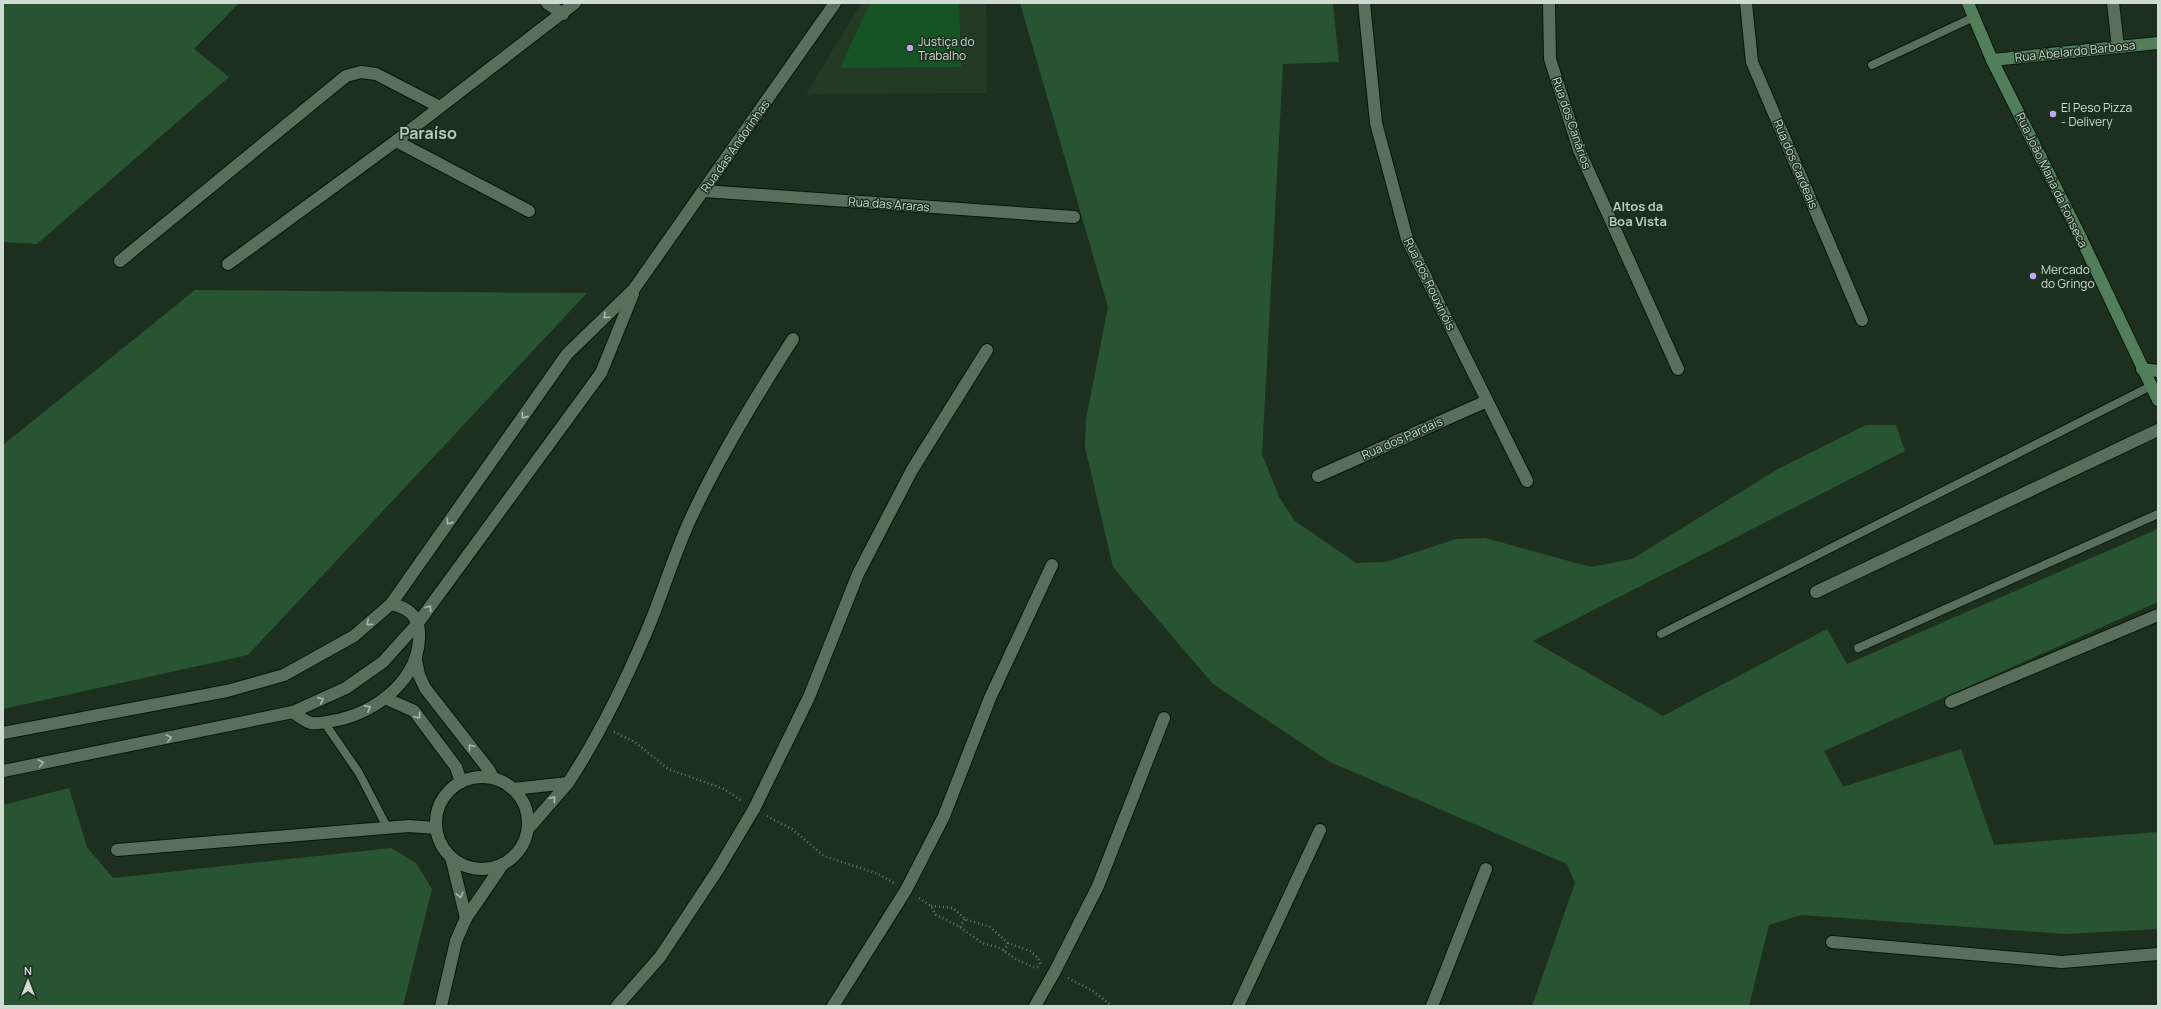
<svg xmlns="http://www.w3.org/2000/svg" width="2161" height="1009" font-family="Manrope,sans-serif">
  <rect width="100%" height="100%" fill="#1d3020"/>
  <path fill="#233a25" d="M861,3H986L987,93L806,94Z"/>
  <g fill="#295431">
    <path d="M3,3H239L194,49L229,77L37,244L3,242Z"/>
    <path d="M1020,3H1333L1339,62L1283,64L1262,454L1279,497L1295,521L1356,563L1386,562L1456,539L1485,538L1591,567L1632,559L1778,469L1866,425H1896L1905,451L1533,641L1663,716L1827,629L1847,664L2158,529V602L1824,751L1843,787L1961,749L1994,845L2158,832V929L2066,934L1801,915L1769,925L1749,1006H1532L1575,883L1567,864L1330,762L1213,684L1113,567L1085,447L1086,419L1108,307Z"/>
    <path d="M195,290L587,293L248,655L3,709V445Z"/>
    <path d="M69,788L87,847L113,878L391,848L416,863L432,889L403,1006H3V805Z"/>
  </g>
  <path fill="#165425" d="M870,3H959L961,67L840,68Z"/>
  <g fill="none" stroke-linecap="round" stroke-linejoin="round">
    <g stroke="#061709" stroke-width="10">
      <g id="lane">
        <path d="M1872,65L1974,17"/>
        <path d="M1661,634L2151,386"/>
        <path d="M1858,648L2158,514"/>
        <path d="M324,722L359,773L387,827"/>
      </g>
    </g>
    <g stroke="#061709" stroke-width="14">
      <g id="street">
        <path d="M547,3L563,14"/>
        <path d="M1364,3L1376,123L1407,239L1527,481"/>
        <path d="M1549,3L1550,59L1579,150L1678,369"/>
        <path d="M1746,3L1752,62L1862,320"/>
        <path d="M2113,3L2118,47"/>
        <path d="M396,141L529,211"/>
        <path d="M704,191L1074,217"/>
        <path d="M120,261L346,76L361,72L376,74L440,107"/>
        <path d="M228,264L396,141L575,3"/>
        <path d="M1318,476L1487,401"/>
        <path d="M1816,592L2158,430"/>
        <path d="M416,660L419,675L425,688L489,770L493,778"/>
        <path d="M385,698L414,711L456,767L461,782"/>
        <path d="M1951,702L2158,615"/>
        <path d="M293,712C298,716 305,721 311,723C317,724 326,722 332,721C376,714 422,678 419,631C418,615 406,607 391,604"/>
        <path d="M3,733L227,691L284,675L354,636L391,604L567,354L634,289L835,3"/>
        <path d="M3,771L293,712L346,688L383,662L418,623L601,373L633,294"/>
        <circle cx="482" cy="823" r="46"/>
        <path d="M568,783C597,739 625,682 646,633C662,596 673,557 690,520C719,457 755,398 793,339"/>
        <path d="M513,789L568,783L528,829"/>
        <path d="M117,850L409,826L436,828"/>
        <path d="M451,857L466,918L503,864"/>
        <path d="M1832,942L2062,962L2158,954"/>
        <path d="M441,1006L456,941L466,918"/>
        <path d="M617,1006L660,957L717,871L754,809L809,697L858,574L912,470L987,350"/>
        <path d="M833,1006L906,890L944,816L990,698L1052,565"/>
        <path d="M1035,1006L1055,971L1098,886L1164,718"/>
        <path d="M1238,1006L1320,830"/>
        <path d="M1432,1006L1486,869"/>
      </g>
    </g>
    <g stroke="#061709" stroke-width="14">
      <g id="secondary">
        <path d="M1968,3L1992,60L2080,236L2158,400"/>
        <path d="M1992,60L2158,43"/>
        <path d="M2142,369L2158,371"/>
      </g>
    </g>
    <g stroke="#6a7a6d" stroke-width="2.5" stroke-dasharray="1 3" stroke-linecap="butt">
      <path d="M614,732L635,742L668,769L724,789L742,801"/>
      <path d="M767,816L792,829L824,856L878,874L894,883"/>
      <path d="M919,898L931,906L936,915L960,927L982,943L1000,948L1017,960L1033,967H1040"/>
      <path d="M931,906L953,908L965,919L990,927L1008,943L1030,951L1038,958L1041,966"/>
      <path d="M960,927L965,919"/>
      <path d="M1004,951L1008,943"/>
      <path d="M1068,978L1093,991L1112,1006"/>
    </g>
    <use href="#lane" stroke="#5a6e5c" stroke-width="8"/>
    <use href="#street" stroke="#5a6e5c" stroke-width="12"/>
    <use href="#secondary" stroke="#527e5a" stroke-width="12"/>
  </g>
  <defs><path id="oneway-chevron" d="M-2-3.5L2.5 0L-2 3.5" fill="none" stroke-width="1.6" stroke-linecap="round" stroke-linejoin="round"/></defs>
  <g stroke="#acbaad">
    <use href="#oneway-chevron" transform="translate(606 316) rotate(136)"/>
    <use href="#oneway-chevron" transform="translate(524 416) rotate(125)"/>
    <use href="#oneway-chevron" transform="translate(449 522) rotate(125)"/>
    <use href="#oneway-chevron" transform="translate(429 608) rotate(-54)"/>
    <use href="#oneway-chevron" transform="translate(369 623) rotate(139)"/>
    <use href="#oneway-chevron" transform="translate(321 700) rotate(-24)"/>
    <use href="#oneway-chevron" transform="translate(368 708) rotate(-28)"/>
    <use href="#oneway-chevron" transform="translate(418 716) rotate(53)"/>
    <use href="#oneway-chevron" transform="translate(169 738) rotate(-11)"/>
    <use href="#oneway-chevron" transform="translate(471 747) rotate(-128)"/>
    <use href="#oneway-chevron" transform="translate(41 763) rotate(-11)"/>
    <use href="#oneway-chevron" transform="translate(553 799) rotate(-49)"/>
    <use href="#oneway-chevron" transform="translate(460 895) rotate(76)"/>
  </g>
  <g fill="#c0a8f4" stroke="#1d3020" stroke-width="1.5">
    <circle cx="910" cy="48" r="4"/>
    <circle cx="2053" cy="114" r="4"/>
    <circle cx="2033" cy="276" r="4"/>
  </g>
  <g text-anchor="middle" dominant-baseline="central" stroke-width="3" stroke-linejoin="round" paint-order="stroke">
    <g font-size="12" fill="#cfdad0" stroke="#1d3020" text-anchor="start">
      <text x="918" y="41">Justiça do<tspan x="918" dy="14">Trabalho</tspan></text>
      <text x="2061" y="107">El Peso Pizza<tspan x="2061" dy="14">- Delivery</tspan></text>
      <text x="2041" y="269">Mercado<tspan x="2041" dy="14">do Gringo</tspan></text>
    </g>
    <g font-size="12" fill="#cfdad0" stroke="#1d3020">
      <text transform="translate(2075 51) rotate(-6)">Rua Abelardo Barbosa</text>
      <text transform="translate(1572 123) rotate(71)">Rua dos Canários</text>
      <text transform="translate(735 146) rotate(-55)">Rua das Andorinhas</text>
      <text transform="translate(1796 164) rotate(67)">Rua dos Cardeais</text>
      <text transform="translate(2052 180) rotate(64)">Rua João Maria da Fonseca</text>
      <text transform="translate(889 204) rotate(4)">Rua das Araras</text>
      <text transform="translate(1430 284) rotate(64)">Rua dos Rouxinóis</text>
      <text transform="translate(1402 438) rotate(-24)">Rua dos Pardais</text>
    </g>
    <g font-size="13" font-weight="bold" fill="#b4cbb7" stroke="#1d3020">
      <text x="1638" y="206">Altos da<tspan x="1638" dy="15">Boa Vista</tspan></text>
    </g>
    <g font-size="16" font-weight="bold" fill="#b4cbb7" stroke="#1d3020">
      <text x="428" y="133">Paraíso</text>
    </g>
  </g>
  <rect width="2161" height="1009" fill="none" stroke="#cfdad0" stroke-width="8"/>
  <g transform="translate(28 981)" stroke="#1d3020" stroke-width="3" paint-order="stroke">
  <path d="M0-3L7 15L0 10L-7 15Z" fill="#cfdad0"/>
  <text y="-6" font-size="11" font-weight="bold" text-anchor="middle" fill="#cfdad0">N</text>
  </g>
</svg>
